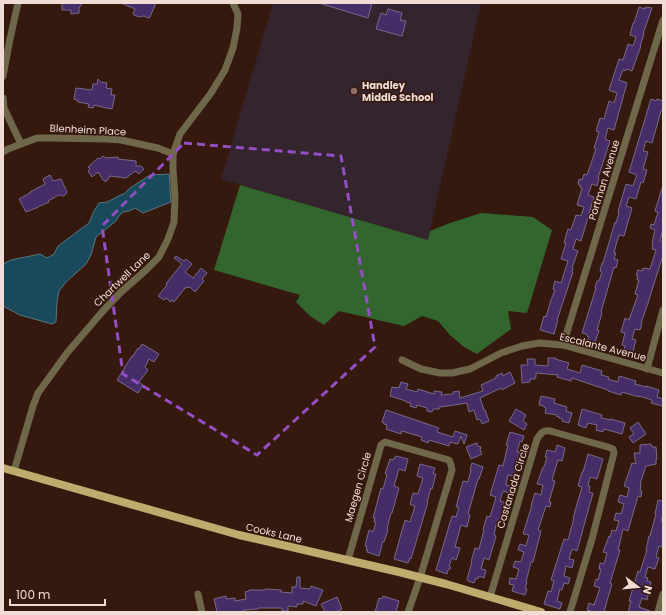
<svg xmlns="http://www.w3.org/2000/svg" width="666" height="615" font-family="Poppins,sans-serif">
  <rect width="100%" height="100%" fill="#36190e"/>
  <path fill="#34242e" d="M273,3H481L428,240L221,179Z"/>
  <path fill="#33652f" d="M240,185L428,240L430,231L450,223L481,213L533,217L552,230L527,313L508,311L511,329L477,354L464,347L450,335L438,321L422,316L404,326L339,311L324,325L310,316L296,302L300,295L214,270Z"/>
  <path fill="#184a5b" stroke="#597680" d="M169,174L171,202L143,213L135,208L129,211L123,212L119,216L116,221L96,237L91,255L86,264L66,282L59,291L57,302L56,322L52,324L20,315L3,306V264L11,260L40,254L47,258L54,254L58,246L89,223L94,211L99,203L107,202L125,193L130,188L150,175Z"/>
  <g fill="#472d67" stroke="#766a89">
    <path d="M62,3H83L79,8V13L71,14V10H62Z"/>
    <path d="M121,3H156L150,17L148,18L144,16L139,17L134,15L133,13L135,9Z"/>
    <path d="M322,3H372L368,18L322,4Z"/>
    <path d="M639,7L645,9V7L652,8L643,34H644L640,46H641L632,71L626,69L625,71L623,70L619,80L627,83L614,130L608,128L605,139L610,141L598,178H599L597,186L592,184L588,195L594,197L581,241L576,239L573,249L578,251L572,268L573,269L572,272H573L557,320H558L554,334L540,330L544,316L546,317L551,300L555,290L553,289L555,281L561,283L568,261L561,259L566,243H564L568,229L571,230L576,215L581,216L584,207L577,205L582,188L580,187V185L578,184L579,179L582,180L584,174L587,175L596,149L594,148L599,132L596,131L600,118L604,119L609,101L614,103L617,93L609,90L619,59L623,60L628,44L633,46L636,37L630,35L633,23H634Z"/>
    <path d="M388,9L402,13L400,20L406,21L402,36L376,29L381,13L386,15Z"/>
    <path d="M98,79L101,82L107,83L106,88L112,89L111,95H115L112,109L111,108V109L94,105L93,108L88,107L89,104L78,102L77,100L74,99L76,88L92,90L93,84H97Z"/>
    <path d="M651,99L656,101L657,99L663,101V111H661L652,143L646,141L643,151L648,152L643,169L647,170L643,183L641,182L636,199L629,197L626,206L632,208L624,236L619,235L616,245L614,253H616L614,259L618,260L616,268L614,267L601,312L602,313L597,330H599L595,343L587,341L589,337L587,336V334L582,333L596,288H595L597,281H599L602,272L600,271L602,263H603L615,222L616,223L619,213H618L619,208L626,184L633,186L637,175L629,172Z"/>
    <path d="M103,156L106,158L118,157V159L136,161V166H141L144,169L139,174L135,171L126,178L110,176L107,181H104L103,180L98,172L92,177L88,171L90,169L88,167L98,158L100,159Z"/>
    <path d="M50,175L53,181L61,179L67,192L65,195L63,196L59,195L48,201L49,202L36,208L26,212L19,199L30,193V192L45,184L43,179Z"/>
    <path d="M662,188H663V229L660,241L663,242V255L648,303L641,323H642L640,330L635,329L632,339L636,340L632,355L623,353L625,346L622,345L625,333L621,332L625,318L629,320L638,295L635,294L639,280H637L638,275H636L638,270L642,271L643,268L650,269L656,250L652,249L653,243H652L655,230L650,228L651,224L654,225L658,212L655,211Z"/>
    <path d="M176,256L184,261L186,259L192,264L185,272L193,278L201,268L207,273L202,279L204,281L195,292L190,287L185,288L174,302L172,300L171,302L166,298L164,300L158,296L167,285L166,284L168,281L182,264L174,258Z"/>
    <path d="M142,344L159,354L154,362L149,359L145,367L148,370L139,382L143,385L138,393L117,380L124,369V368L132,356H133L138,348L139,349Z"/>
    <path d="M548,358H556L555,359L569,363L567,369L580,373L582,365L602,371L601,375L609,377L608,379L618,382L619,376L636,381L635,384L646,387V386L659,390L657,397L663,399V406L651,403L652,400L639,396V397L622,392L621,395L608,391V390L572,378L571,381L557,377L558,375L536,373V377H535V379H530V382L522,383L521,365H528L527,359H535V365L548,366Z"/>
    <path d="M510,372L515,383L502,390L501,388L480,398L484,410H485L489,421L482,424L480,419L477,420L474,410L469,412L467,403L440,407L439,409H433L432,412L427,411V408L417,405L416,408L410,406L411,403L406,402V401L390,396L392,387L396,388V387L399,388L401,382L408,384L406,389L417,392L418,389L434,394V391L442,392L441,395L453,394V392L459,391L460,398L483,391L481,385L496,378V376L502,373L503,376Z"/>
    <path d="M541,396L555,399L554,403L567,407L566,411L572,413L569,423L562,421L563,419L559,418V417L556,416L557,415L545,413L546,408L544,407V406L539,405Z"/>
    <path d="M516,409L526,415L523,421L527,424L524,430L509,421Z"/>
    <path d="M582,409L602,415L601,418L611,420V419L625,423L622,434L604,429L603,432L596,430L597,425L588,423L586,428L578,425Z"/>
    <path d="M386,410L439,428L437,432L453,437L455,431L467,435L464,444L461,436L458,444L450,442L449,446L429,440L428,443L421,440L422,437L402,431L401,434L386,429L387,425L384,424V423L382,422Z"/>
    <path d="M638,422L646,434L633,443L629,437L634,434L630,428Z"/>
    <path d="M510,432L524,436L522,442L520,441L517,452H520L514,476L508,475L506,485L511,486L509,493L503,491L500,501L506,503L499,526L496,525L494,535L496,536L494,543L489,560L484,558L481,569L486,570L484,578L479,576L478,579L476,578L474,583L468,581V580L467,579L472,562H471L475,548L479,549L484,530L483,529L487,516L490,517L496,497L490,495L499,465L503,466L508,445H506Z"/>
    <path d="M477,443L478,446L481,447L480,450L482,454L471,459L466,447Z"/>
    <path d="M651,444L652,447H656L657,459H656V464L646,466L640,484H641L640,491H642L641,497L638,496L628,531L623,529L618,550H620L610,583L612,584L607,601L604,612H593L587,610L589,603L594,605L600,588L594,586L596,579L598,580L601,569H599L600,563L604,564L607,553L603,552L609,536L610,537L612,530L616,531L619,521L614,520L616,513L621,514L624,504L618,502L620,495L627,497L629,488L624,486L632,463L636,464L634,453H640V445Z"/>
    <path d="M557,445L565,448L562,461L558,460L552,480L555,481L549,502H551L550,507L546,506L538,530L541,531L533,562H531L526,582H527L525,588L527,589L525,595L512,591L514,585L509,584L510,578L516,579L519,569L513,567L515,561L521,562L524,552L518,550L520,544L526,546L529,535L523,534L532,505H531L535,493L541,495L543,485L537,484L543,467H544L547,457H545L547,450L555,452Z"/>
    <path d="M588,454L603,459L597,479L590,477L588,486H590L589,492L593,493L577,551L572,549L569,559L574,560L572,568L566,566L564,576L570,578L568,584L564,583L562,590L560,589L557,601L562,603L560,609L544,604L548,591L551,592L554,581L551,580L564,539L568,540L574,518H573L582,487L578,486L582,472H583Z"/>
    <path d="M396,456L408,459L405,471L399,469L394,486L399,488L392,513H391L387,529L388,530L384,542L383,541L379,556L367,552L368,550H366L367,546H365L369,530L373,532L376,522H374L375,518H373L381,488L383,489L387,475L385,474L390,459L393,460L394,458H395Z"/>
    <path d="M472,463L483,467L479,479H478L468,514L470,515L467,527L461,525L455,547L460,548L456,560L452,558L449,566L451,568L448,570L447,574L436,570L452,516L456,517L459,507H456L463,481L468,482L471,470H470Z"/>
    <path d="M420,464L435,468L433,474H436L432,489L431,488L427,502H428L411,559L410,558L408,563L394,559L405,520L410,522L415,506L410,504L413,493L418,494L423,478L417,476Z"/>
    <path d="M658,500L663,501V514L661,521L663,522V547L659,546L656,557L659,558L655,569L648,567L645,577L648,578L647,581L651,582L647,600L642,598L639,607L650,611V612H628L631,601H629L638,571L640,572L647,550H646L649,536H650L656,514H655Z"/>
    <path d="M297,577H300V588L310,589L311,586L323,590L316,606L303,601V604H297V607L288,606V611H282V608H258V609L244,610V611L239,612H217L214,599L226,596V599L235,598V601L246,599L245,592L249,591V590H265V589L281,590V592L292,593V587H296Z"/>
    <path d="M383,596L399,601L396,612H375L379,598L382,599Z"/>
    <path d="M337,597L342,609L336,612H325L321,604Z"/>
  </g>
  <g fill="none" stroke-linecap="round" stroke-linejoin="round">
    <g stroke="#6f674a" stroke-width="7">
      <path d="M3,76L10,39L18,3"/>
      <path d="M3,98L4,108L21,144"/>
      <path d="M3,152L8,149L37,138H52L107,139L121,140L158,148L173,154"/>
      <path d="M563,345L663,20"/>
      <path d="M402,360L421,369L440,373H452L470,369L501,353L522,346L539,343L563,345L663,373"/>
      <path d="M647,369L663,310"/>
      <path d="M14,471L33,406L38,393L67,353L102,312L121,292L146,270L159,257L168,239L174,222L175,197L173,170V154L180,134L211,93L225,70L233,48L237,28L238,14L233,3"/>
      <path d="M348,560L381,445L385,442L449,460L451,465L452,470L420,578L408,612"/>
      <path d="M198,594L202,612"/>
      <path d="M490,597L537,439C541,433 543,430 550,431L608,447L613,449L614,453L592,539L570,612"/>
      <path d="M658,612L663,594"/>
    </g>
    <path stroke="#beac6e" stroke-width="8" d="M3,468L239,535L399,572L446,584L541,612"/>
  </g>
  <path fill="none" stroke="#934fc3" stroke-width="3" stroke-dasharray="8 5" stroke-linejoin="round" d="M184,143L341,156L375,347L257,455L123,374L102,226Z"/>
  <circle fill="#8d6e63" stroke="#36190e" stroke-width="1.5" cx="354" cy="91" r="4"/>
  <g text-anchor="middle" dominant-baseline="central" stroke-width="3" stroke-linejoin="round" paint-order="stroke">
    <g font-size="10" font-weight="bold" fill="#f1dcd5" stroke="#36190e" text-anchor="start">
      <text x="362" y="85">Handley<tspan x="362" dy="12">Middle School</tspan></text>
    </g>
    <g font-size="10" fill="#f1dcd5" stroke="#36190e">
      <text transform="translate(88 130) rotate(3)">Blenheim Place</text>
      <text transform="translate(604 180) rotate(-73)">Portman Avenue</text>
      <text transform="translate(122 279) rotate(-44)">Chartwell Lane</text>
      <text transform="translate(603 347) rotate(14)">Escalante Avenue</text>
      <text transform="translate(513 486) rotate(-73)">Castanada Circle</text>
      <text transform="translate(358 487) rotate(-74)">Maegen Circle</text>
      <text transform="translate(274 533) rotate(13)">Cooks Lane</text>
    </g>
  </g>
  <rect width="666" height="615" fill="none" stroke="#f1dcd5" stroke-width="8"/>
  <g transform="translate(638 587) rotate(106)" stroke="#36190e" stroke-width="3" paint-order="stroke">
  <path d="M0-3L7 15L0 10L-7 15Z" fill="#f1dcd5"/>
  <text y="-6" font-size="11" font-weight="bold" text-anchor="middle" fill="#f1dcd5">N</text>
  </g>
  <path d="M10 599v6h95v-6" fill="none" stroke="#f1dcd5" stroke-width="2"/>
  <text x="16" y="599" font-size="12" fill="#f1dcd5" stroke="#36190e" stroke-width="3" paint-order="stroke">100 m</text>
</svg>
